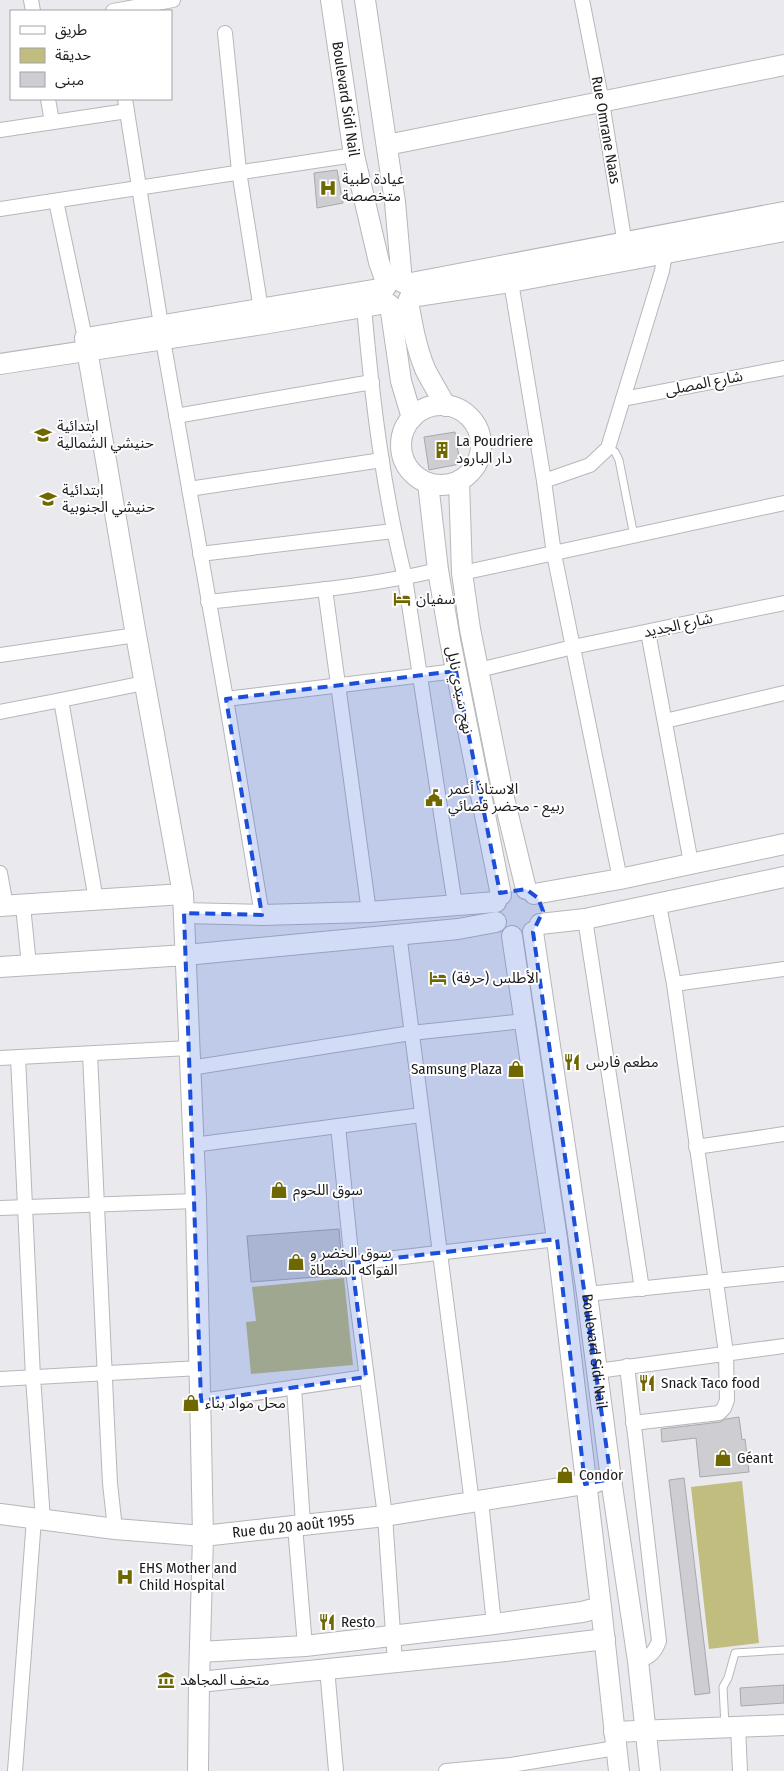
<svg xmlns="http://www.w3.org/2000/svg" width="784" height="1771" font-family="'Fira Sans Condensed','Noto Sans Arabic',sans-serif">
  <rect width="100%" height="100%" fill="#e9e9ee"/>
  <g fill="#c0bd7f">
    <path d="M344,1278L353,1365L251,1374L246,1322L256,1321L252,1287Z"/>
    <path d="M742,1481L759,1643L709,1649L691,1487Z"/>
  </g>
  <g fill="#cdcdd2" stroke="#a8a9ad">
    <path d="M337,170L343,203L317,208L314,173Z"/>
    <path d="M455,432L460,464L429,470L424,437Z"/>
    <path d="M339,1229L343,1275L251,1282L247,1236Z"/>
    <path d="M739,1417L742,1440L745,1439L749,1472L700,1477L696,1438L662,1442L661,1429L720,1422L726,1419Z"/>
    <path d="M684,1478L710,1693L695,1695L669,1480Z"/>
    <path d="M784,1685V1703L741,1706L740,1688Z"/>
  </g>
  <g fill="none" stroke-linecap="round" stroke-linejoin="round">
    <g stroke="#b7b7bb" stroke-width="9">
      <g id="lane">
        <path d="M608,448L615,452L619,460L634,536"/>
        <path d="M725,1726L723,1687L728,1678L735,1653L784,1650"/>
      </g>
    </g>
    <g stroke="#b7b7bb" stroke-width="16">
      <g id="street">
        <path d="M31,0L33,11"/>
        <path d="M582,0L602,102L626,251"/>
        <path d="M113,11L173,0"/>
        <path d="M225,33L239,171L262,316"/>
        <path d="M48,99L52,122"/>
        <path d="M125,99L161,325"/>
        <path d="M0,130L127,111"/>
        <path d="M56,201L85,338"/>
        <path d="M0,209L354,155"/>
        <path d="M511,282L544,481L554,554L620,879"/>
        <path d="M364,307C372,398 383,490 405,578L455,905"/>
        <path d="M163,340L226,699L262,915"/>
        <path d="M623,399L784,368"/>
        <path d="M176,416L372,382"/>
        <path d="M544,481L590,465L608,448L662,271L665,254L664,247"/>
        <path d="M189,489L382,460"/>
        <path d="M200,554L393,531"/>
        <path d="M462,573L784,503"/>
        <path d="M325,589L369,912"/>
        <path d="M208,602C285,593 363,588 438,570"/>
        <path d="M648,632L691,863"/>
        <path d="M0,655L136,635"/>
        <path d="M479,670L573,647L784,603"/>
        <path d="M226,699L456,671"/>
        <path d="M61,700L144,683"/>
        <path d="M0,712L61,700L96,900"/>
        <path d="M665,721L784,693"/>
        <path d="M0,873L6,906"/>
        <path d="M23,906L29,965"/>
        <path d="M585,919L642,1289"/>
        <path d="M399,933L472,1503"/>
        <path d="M674,984L784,969"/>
        <path d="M90,1054L107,1423L110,1483L115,1529"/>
        <path d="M18,1057L33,1377L43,1520"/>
        <path d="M0,1058L189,1048"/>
        <path d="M190,1068L411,1033L524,1021"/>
        <path d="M338,1126L421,1115"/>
        <path d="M193,1145L338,1126L352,1263L385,1516L395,1662"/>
        <path d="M696,1147L784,1134"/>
        <path d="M0,1208L196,1201"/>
        <path d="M352,1263L557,1239"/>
        <path d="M587,1294L784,1274"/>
        <path d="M627,1366L659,1641C655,1652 650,1657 638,1661"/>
        <path d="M597,1371L784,1346"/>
        <path d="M0,1379L200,1368"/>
        <path d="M294,1387L303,1524"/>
        <path d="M201,1401L366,1377"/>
        <path d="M633,1423L719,1413L724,1408L727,1400L726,1353L674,984L659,905"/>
        <path d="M481,1501L494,1624"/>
        <path d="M295,1526L305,1646"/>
        <path d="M327,1668L336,1771"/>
        <path d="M738,1727L740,1771"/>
        <path d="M15,1771L34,1519"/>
        <path d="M446,1771L511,1765L616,1748"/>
      </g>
    </g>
    <g stroke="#b7b7bb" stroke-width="22">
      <g id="secondary">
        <path id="s1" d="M331,0L354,155L379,262L387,285"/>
        <path d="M365,0L395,202L402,282"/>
        <path d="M387,145L784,65"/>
        <path d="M406,284L784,212"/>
        <path d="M410,297L511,282L784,231"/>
        <path d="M408,301C412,324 416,347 425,369C431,381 439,394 446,406"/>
        <path d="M390,305L401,381L412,418"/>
        <path d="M85,338L136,635L183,894L196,1201L203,1536L199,1682L198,1771"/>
        <path d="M86,338L385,288"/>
        <path d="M0,364L263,324L387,303"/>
        <circle cx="441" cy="445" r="40"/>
        <path d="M459,481L462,573L470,629L503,794L526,889"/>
        <path d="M428,483L438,570L450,640L501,895"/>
        <path d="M534,894L620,879L784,844"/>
        <path d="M0,906L183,894"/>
        <path d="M184,913L262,915L369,912L496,902"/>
        <path d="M540,924L585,919L784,877"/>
        <path id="s2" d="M533,932L587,1294L611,1479L638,1661L650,1771"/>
        <path d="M512,936L557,1239L601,1607L619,1771"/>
        <path d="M0,967L186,955L458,929L496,922"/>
        <path id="s3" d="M0,1514L115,1529L203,1536L385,1516L597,1482"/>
        <path d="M200,1652L305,1646L494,1624L582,1612L601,1607"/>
        <path d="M199,1682L506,1651L605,1639"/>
        <path d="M614,1732L784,1725"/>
      </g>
    </g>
    <use href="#lane" stroke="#fff" stroke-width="7"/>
    <use href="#street" stroke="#fff" stroke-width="14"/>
    <use href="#secondary" stroke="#fff" stroke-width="20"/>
  </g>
  <path fill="#1d4ed8" fill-opacity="0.2" stroke="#1d4ed8" stroke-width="4" stroke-dasharray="10 6" stroke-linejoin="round" d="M456,671L500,893L526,889L538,898L543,911L533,932L611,1479L585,1484L557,1239L352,1263L366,1377L201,1401L184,913L262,915L226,699Z"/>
  <defs>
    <g id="hospital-bare" transform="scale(1.35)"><path d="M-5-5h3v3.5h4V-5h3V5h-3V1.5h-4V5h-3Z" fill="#6f6800" stroke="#fff" stroke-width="2.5" paint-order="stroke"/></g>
    <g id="school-bare" transform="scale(1.35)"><path d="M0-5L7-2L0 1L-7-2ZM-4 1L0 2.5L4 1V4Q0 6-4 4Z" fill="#6f6800" stroke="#fff" stroke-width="2.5" paint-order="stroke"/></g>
    <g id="building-bare" transform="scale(1.35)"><path d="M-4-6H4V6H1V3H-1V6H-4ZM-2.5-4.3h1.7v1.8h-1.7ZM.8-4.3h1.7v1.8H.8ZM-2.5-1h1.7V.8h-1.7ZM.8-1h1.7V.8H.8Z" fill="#6f6800" stroke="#fff" stroke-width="2.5" paint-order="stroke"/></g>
    <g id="hotel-bare" transform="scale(1.35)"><path d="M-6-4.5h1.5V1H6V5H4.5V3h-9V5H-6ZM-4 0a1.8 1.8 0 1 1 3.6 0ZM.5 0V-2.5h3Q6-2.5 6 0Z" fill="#6f6800" stroke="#fff" stroke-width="2.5" paint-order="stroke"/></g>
    <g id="civic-bare" transform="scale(1.35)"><path d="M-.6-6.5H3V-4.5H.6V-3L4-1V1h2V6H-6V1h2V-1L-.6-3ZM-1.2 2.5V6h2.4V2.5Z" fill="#6f6800" stroke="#fff" stroke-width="2.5" paint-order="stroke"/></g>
    <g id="restaurant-bare" transform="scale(1.35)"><path d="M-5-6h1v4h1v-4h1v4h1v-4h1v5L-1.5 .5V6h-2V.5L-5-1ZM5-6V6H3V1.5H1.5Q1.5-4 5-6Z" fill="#6f6800" stroke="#fff" stroke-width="2.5" paint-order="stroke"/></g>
    <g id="shop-bare" transform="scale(1.35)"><path d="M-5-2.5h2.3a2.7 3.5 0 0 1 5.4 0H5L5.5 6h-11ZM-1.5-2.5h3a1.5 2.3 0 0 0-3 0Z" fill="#6f6800" stroke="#fff" stroke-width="2.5" paint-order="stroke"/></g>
    <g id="museum-bare" transform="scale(1.35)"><path d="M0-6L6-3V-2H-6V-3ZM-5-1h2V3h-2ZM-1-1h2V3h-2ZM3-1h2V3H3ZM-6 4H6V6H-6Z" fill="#6f6800" stroke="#fff" stroke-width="2.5" paint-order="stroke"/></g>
  </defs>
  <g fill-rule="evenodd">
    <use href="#hospital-bare" x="328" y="188"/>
    <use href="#school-bare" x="43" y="435"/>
    <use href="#building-bare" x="442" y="450"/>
    <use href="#school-bare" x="48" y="499"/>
    <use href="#hotel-bare" x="402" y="599"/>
    <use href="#civic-bare" x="434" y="798"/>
    <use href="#hotel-bare" x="438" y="978"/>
    <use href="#restaurant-bare" x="572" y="1062"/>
    <use href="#shop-bare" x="516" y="1069"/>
    <use href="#shop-bare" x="279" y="1190"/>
    <use href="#shop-bare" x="296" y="1262"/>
    <use href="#restaurant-bare" x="647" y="1383"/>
    <use href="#shop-bare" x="191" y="1403"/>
    <use href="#shop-bare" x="723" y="1458"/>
    <use href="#shop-bare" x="565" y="1475"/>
    <use href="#hospital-bare" x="125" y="1577"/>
    <use href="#restaurant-bare" x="327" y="1622"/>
    <use href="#museum-bare" x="166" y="1680"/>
  </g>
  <g text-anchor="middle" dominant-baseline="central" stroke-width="4" stroke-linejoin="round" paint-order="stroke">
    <g font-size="15" fill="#1b1b1d" stroke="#fff">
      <text stroke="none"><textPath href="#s1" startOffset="100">Boulevard Sidi Nail</textPath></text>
      <text transform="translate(606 130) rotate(80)">Rue Omrane Naas</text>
      <text transform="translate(704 383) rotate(-11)">شارع المصلى</text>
      <text transform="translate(678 625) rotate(-12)">شارع الجديد</text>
      <text transform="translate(460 690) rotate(79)">نهج سيدي نايل</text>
      <text stroke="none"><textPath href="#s2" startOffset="424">Boulevard Sidi Nail</textPath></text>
      <text stroke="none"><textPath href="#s3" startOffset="295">Rue du 20 août 1955</textPath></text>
    </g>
    <g font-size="15" fill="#1b1b1d" stroke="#fff" text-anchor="start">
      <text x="342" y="179">عيادة طبية<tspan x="342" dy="17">متخصصة</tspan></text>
      <text x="57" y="426">ابتدائية<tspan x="57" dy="17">حنيشي الشمالية</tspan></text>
      <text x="456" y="441">La Poudriere<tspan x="456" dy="17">دار البارود</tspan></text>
      <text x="62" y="490">ابتدائية<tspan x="62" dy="17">حنيشي الجنوبية</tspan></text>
      <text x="416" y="599">سفيان</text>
      <text x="448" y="789">الاستاذ أعمر<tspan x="448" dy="17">ربيع - محضر قضائي</tspan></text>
      <text x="452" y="978">الأطلس (حرفة)</text>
      <text x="586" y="1062">مطعم فارس</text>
      <text x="502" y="1069" text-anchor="end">Samsung Plaza</text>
      <text x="293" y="1190">سوق اللحوم</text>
      <text x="310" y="1253">سوق الخضر و<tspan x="310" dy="17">الفواكه المغطاة</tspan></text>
      <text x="661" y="1383">Snack Taco food</text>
      <text x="205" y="1403">محل مواد بناء</text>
      <text x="737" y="1458">Géant</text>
      <text x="579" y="1475">Condor</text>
      <text x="139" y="1568">EHS Mother and<tspan x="139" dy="17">Child Hospital</tspan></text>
      <text x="341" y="1622">Resto</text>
      <text x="180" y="1680">متحف المجاهد</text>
    </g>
  </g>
  <rect x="10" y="10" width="162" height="90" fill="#ffffff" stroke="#a4a4a5"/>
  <rect x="20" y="26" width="25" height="8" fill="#ffffff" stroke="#a4a4a5"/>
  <text x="55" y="35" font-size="15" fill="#1b1b1d">طريق</text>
  <rect x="20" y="48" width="25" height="15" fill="#c0bd7f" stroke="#a4a4a5"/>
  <text x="55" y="60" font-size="15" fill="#1b1b1d">حديقة</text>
  <rect x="20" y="72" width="25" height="15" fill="#cdcdd2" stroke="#a4a4a5"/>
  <text x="55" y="85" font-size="15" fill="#1b1b1d">مبنى</text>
</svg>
